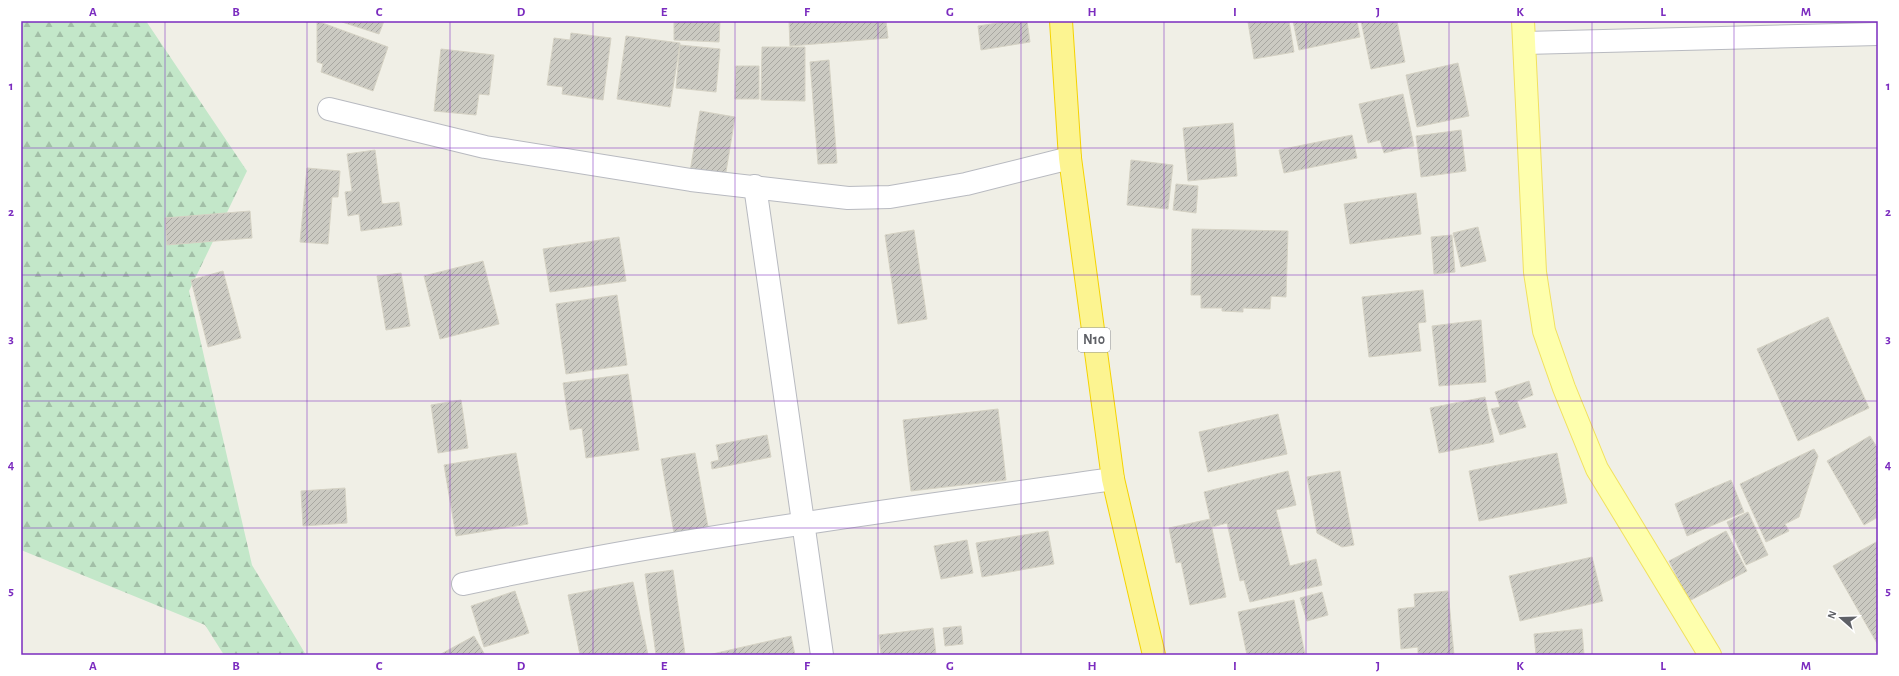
<svg xmlns="http://www.w3.org/2000/svg" width="1899" height="676" font-family="'Alegreya Sans',sans-serif">
  <defs>
    <pattern id="forest-firs" width="22" height="20" patternUnits="userSpaceOnUse"><rect width="22" height="20" fill="#c3e7c9"/><path d="M5 1l3.5 6h-7zM16 11l3.5 6h-7z" fill="#a2bfa7"/></pattern>
    <pattern id="building-hatch" width="6" height="6" patternUnits="userSpaceOnUse"><rect width="6" height="6" fill="#cbcac2"/><path d="M-1 1l2-2M0 6l6-6M5 7l2-2" fill="none" stroke="#a8a7a1"/></pattern>
  </defs>
  <rect width="100%" height="100%" fill="#f0efe6"/>
  <path fill="url(#forest-firs)" d="M21,21H146L247,171L189,291L252,565L306,655H224L205,625L21,550Z"/>
  <g fill="url(#building-hatch)" stroke="#d5d2c4">
    <path d="M317,21L388,47L373,91L321,72L323,64L317,62Z"/>
    <path d="M343,21H384L379,34L342,22Z"/>
    <path d="M674,21H720L719,42L674,40Z"/>
    <path d="M789,21H886L888,38L790,46Z"/>
    <path d="M1010,21H1027L1030,42L981,50L978,26Z"/>
    <path d="M1256,21H1289L1294,52L1254,59L1248,22Z"/>
    <path d="M1293,21H1357L1360,37L1299,50Z"/>
    <path d="M1361,21H1397L1405,62L1371,69Z"/>
    <path d="M571,33L611,38L603,100L562,94L563,87L547,85L554,38L570,40Z"/>
    <path d="M626,36L680,43L670,107L617,99Z"/>
    <path d="M680,45L720,49L716,92L676,88Z"/>
    <path d="M762,47H805V101L761,100Z"/>
    <path d="M441,49L494,55L489,95L479,94L476,115L434,111Z"/>
    <path d="M829,60L837,163L818,164L810,62Z"/>
    <path d="M1458,63L1469,116L1417,127L1406,75Z"/>
    <path d="M736,66H759V99H735Z"/>
    <path d="M1403,94L1414,146L1384,153L1380,140L1368,143L1359,104Z"/>
    <path d="M700,111L735,117L725,178L690,172Z"/>
    <path d="M1233,123L1237,176L1188,181L1183,128Z"/>
    <path d="M1461,130L1466,171L1421,177L1416,136Z"/>
    <path d="M1352,135L1357,158L1284,173L1279,150Z"/>
    <path d="M375,150L382,204L399,202L402,225L361,231L359,214L348,216L345,192L352,191L347,154Z"/>
    <path d="M1131,160L1173,165L1168,209L1127,205Z"/>
    <path d="M307,168L340,171L338,197H332L328,244L300,242Z"/>
    <path d="M1176,184L1198,186L1196,213L1173,210Z"/>
    <path d="M1416,193L1421,234L1350,244L1344,204Z"/>
    <path d="M250,211L252,238L167,245L165,218Z"/>
    <path d="M1478,227L1486,261L1461,267L1453,233Z"/>
    <path d="M1192,229L1288,231L1286,297L1271,296L1270,309L1243,308V312L1222,311V308H1201V295H1191Z"/>
    <path d="M914,230L927,319L898,324L885,235Z"/>
    <path d="M1452,235L1455,272L1434,274L1431,237Z"/>
    <path d="M619,237L626,281L550,292L543,249Z"/>
    <path d="M483,261L499,324L440,339L424,276Z"/>
    <path d="M223,271L241,338L208,347L191,280Z"/>
    <path d="M401,273L410,326L386,330L377,276Z"/>
    <path d="M1423,290L1426,322L1418,323L1421,351L1369,357L1362,297Z"/>
    <path d="M617,295L627,365L566,374L556,304Z"/>
    <path d="M1828,317L1869,408L1798,441L1757,349Z"/>
    <path d="M1481,320L1486,382L1439,386L1432,326Z"/>
    <path d="M628,374L639,450L586,458L582,428L570,430L563,383Z"/>
    <path d="M1529,381L1533,395L1517,401L1526,427L1500,435L1491,409L1500,407L1495,392Z"/>
    <path d="M1485,397L1494,442L1439,453L1430,408Z"/>
    <path d="M461,400L468,448L438,453L431,405Z"/>
    <path d="M998,409L1006,480L911,491L903,420Z"/>
    <path d="M1278,414L1287,454L1208,472L1199,432Z"/>
    <path d="M767,435L771,457L712,469L711,462L719,460L716,445Z"/>
    <path d="M1870,436L1878,449V517L1864,525L1827,461Z"/>
    <path d="M1814,449L1818,456L1799,517L1785,524L1789,531L1766,542L1740,484Z"/>
    <path d="M516,453L528,524L456,536L444,465Z"/>
    <path d="M695,453L708,527L674,533L661,459Z"/>
    <path d="M1557,453L1567,503L1479,521L1469,471Z"/>
    <path d="M1288,471L1296,505L1276,510L1290,566L1316,559L1322,585L1250,602L1244,580L1240,581L1227,523L1212,527L1204,492Z"/>
    <path d="M1340,471L1354,545L1342,547L1317,533L1307,477Z"/>
    <path d="M1731,480L1744,512L1687,536L1675,504Z"/>
    <path d="M345,488L347,523L303,526L301,491Z"/>
    <path d="M1748,512L1768,555L1746,565L1727,522Z"/>
    <path d="M1210,519L1226,597L1190,605L1181,562L1176,563L1169,528Z"/>
    <path d="M1048,531L1054,564L982,577L976,543Z"/>
    <path d="M1726,531L1747,571L1689,601L1669,561Z"/>
    <path d="M967,540L973,573L941,579L934,546Z"/>
    <path d="M1878,541V645L1833,566Z"/>
    <path d="M1592,557L1603,601L1520,621L1509,576Z"/>
    <path d="M673,570L685,654L656,655L645,574Z"/>
    <path d="M633,582L648,655H580L568,595Z"/>
    <path d="M515,591L529,633L484,647L471,606Z"/>
    <path d="M1448,591L1454,655H1418V647L1401,649L1398,609L1415,607L1414,594Z"/>
    <path d="M1322,592L1328,615L1307,621L1300,598Z"/>
    <path d="M1294,600L1305,655H1247L1238,612Z"/>
    <path d="M961,626L963,644L945,646L943,628Z"/>
    <path d="M933,628L936,655H881L879,635Z"/>
    <path d="M1582,629L1584,655H1536L1534,634Z"/>
    <path d="M474,636L485,655H441V654Z"/>
    <path d="M791,636L795,655H708Z"/>
  </g>
  <g fill="none" stroke-linecap="round" stroke-linejoin="round">
    <g stroke="#b8bac0" stroke-width="24">
      <g id="minor">
        <path d="M1525,43L1878,34"/>
        <path d="M329,109L485,147L691,180L848,198L890,197L966,184L1070,158"/>
        <path d="M755,186L822,655"/>
        <path d="M463,584C677,538 896,510 1113,479"/>
      </g>
    </g>
    <g stroke="#f1e15e" stroke-width="24">
      <path id="major" d="M1523,21L1535,272L1544,331L1564,388L1597,469L1710,655"/>
    </g>
    <g stroke="#f5d301" stroke-width="24">
      <path id="highway" d="M1061,21L1070,158L1113,479L1154,655"/>
    </g>
    <use href="#minor" stroke="#fff" stroke-width="22"/>
    <use href="#major" stroke="#feffad" stroke-width="22"/>
    <use href="#highway" stroke="#fcf491" stroke-width="22"/>
  </g>
  <path fill="none" stroke="#7b2cbf" stroke-width="1" stroke-opacity="0.55" d="M165,21V655M307,21V655M450,21V655M593,21V655M735,21V655M878,21V655M1021,21V655M1164,21V655M1306,21V655M1449,21V655M1592,21V655M1734,21V655M21,148H1878M21,275H1878M21,401H1878M21,528H1878"/>
  <g text-anchor="middle" dominant-baseline="central" stroke-width="4" stroke-linejoin="round" paint-order="stroke">
    <rect fill="#fff" stroke="#8e9094" stroke-width="1" x="1078" y="328" width="32" height="24" rx="3"/>
    <g font-size="14" font-weight="bold" fill="#5e6066">
      <text x="1094" y="340">N10</text>
    </g>
  </g>
  <rect width="1899" height="676" fill="none" stroke="#ffffff" stroke-width="44"/>
  <g transform="translate(1841 618) rotate(290)" stroke="#ffffff" stroke-width="3" paint-order="stroke">
  <path d="M0-3L7 15L0 10L-7 15Z" fill="#5e6066"/>
  <text y="-6" font-size="11" font-weight="bold" text-anchor="middle" fill="#5e6066">N</text>
  </g>
  <rect x="22" y="22" width="1855" height="632" fill="none" stroke="#7b2cbf" stroke-width="1.5"/>
  <g font-size="13" text-anchor="middle" font-weight="bold" fill="#7b2cbf">
    <text x="93" y="16">A</text>
    <text x="236" y="16">B</text>
    <text x="379" y="16">C</text>
    <text x="521" y="16">D</text>
    <text x="664" y="16">E</text>
    <text x="807" y="16">F</text>
    <text x="950" y="16">G</text>
    <text x="1092" y="16">H</text>
    <text x="1235" y="16">I</text>
    <text x="1378" y="16">J</text>
    <text x="1520" y="16">K</text>
    <text x="1663" y="16">L</text>
    <text x="1806" y="16">M</text>
    <text x="11" y="90">1</text>
    <text x="1888" y="90">1</text>
    <text x="11" y="216">2</text>
    <text x="1888" y="216">2</text>
    <text x="11" y="343">3</text>
    <text x="1888" y="343">3</text>
    <text x="11" y="469">4</text>
    <text x="1888" y="469">4</text>
    <text x="11" y="595">5</text>
    <text x="1888" y="595">5</text>
    <text x="93" y="670">A</text>
    <text x="236" y="670">B</text>
    <text x="379" y="670">C</text>
    <text x="521" y="670">D</text>
    <text x="664" y="670">E</text>
    <text x="807" y="670">F</text>
    <text x="950" y="670">G</text>
    <text x="1092" y="670">H</text>
    <text x="1235" y="670">I</text>
    <text x="1378" y="670">J</text>
    <text x="1520" y="670">K</text>
    <text x="1663" y="670">L</text>
    <text x="1806" y="670">M</text>
  </g>
</svg>
